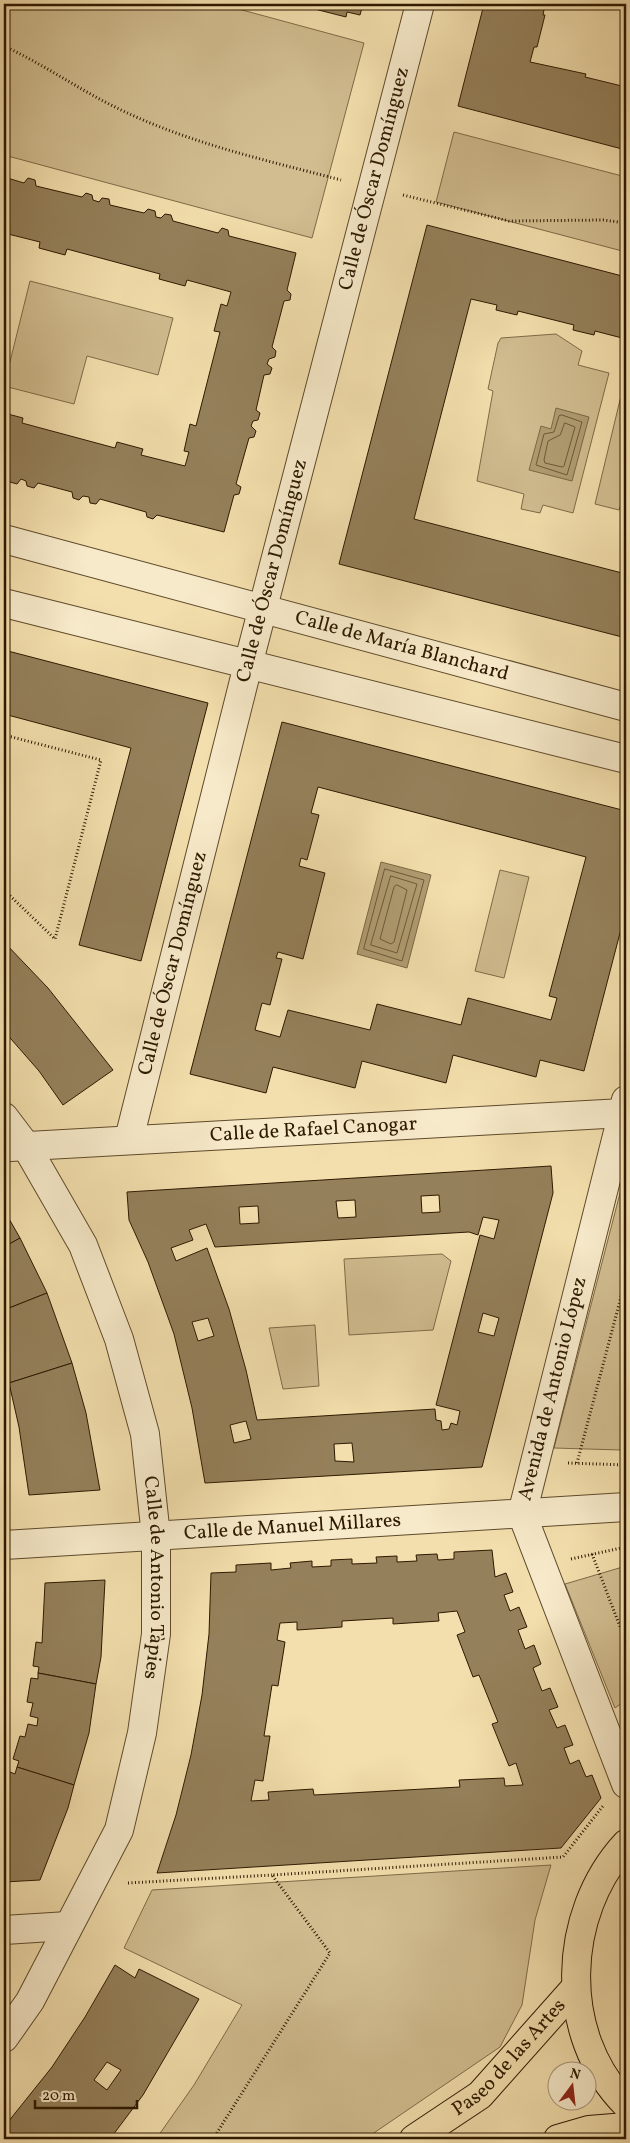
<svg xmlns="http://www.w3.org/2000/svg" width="630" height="2143" font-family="Vollkorn,serif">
  <rect width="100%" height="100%" fill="#f3dfad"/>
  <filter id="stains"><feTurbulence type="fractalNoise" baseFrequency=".004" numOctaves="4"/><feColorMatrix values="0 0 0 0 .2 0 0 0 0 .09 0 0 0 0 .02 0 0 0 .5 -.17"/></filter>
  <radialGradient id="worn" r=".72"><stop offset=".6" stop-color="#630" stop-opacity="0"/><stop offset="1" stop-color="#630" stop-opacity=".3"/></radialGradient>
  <g fill="#d1bd90" stroke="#7f6b48">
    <path d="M4,4H220L364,43L312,238L4,155Z"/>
    <path d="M454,132L626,177V252L436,202Z"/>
    <path d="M30,281L173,318L158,375L87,356L74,404L4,386Z"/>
    <path d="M556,334L582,351L578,365L609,373L573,513L543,505L540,513L521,509L524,494L477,481L493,391L488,389L498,343L501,338Z"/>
    <path d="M626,375V490L619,510L595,504Z"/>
    <path d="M500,870L529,877L504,978L475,971Z"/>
    <path d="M626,1170V1431L621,1450L554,1448Z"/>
    <path d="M442,1254L451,1261L433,1330L349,1335L344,1259Z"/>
    <path d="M315,1325L319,1386L283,1389L269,1328Z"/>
    <path d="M626,1566V1700L615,1708L565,1584Z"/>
    <path d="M551,1865L535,1920L522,2005L500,2047L365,2139H156L194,2085L242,2005L124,1948L152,1890Z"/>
  </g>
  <g fill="#b09c72" stroke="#7c6844">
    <path d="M556,408L589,417L572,481L529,470L541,426L551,429Z"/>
    <path d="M381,862L431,875L407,968L357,954Z"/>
  </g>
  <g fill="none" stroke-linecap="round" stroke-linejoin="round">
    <g stroke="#6e5a39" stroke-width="1">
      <path d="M562,415L582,422L567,475L536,465L544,434L554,432L559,416Z"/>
      <path d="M565,423L575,427L564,466L562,467L545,463L544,460L548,441L560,435Z"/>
      <path d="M385,869L424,880L402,961L364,949Z"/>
      <path d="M391,876L417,884L397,953L371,945Z"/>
      <path d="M397,885L407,890L394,942L391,944L380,939L394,887Z"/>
    </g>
  </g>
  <g fill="#94805a" stroke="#2d1900" fill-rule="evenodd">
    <path d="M295,4H363L360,15L347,12L346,17Z"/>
    <path d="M484,4H545L543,15H545L537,47H534L530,62L586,74L585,77L626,87V150L458,106Z"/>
    <path d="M4,177L24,183L28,178L35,180L36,186L82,197L86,193L92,195L93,200L99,202L102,198L109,199L110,205L144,213L148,209L155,211L156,217L161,218L165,214L171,215L173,221L218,233L222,228L228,230L229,236L296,253L287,290L291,294L290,300L284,301L272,347L276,351L275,357L269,359L267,364L272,368L270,374L264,375L256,410L260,413L258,420L253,421L251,426L256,431L254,437L249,438L236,484L241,487L239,494L234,495L224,532L157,515L153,519L147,517L146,512L100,499L96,504L90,503L89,497L83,496L79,500L73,498L72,492L38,483L34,488L27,486L26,481L21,479L17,484L10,482L9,476L4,475V413L23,418L22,423L115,448L117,442L143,449L141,455L185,466L189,452L184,451L190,424L196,426L220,332L214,331L221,304L227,306L231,292L187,280L185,286L159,279L160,274L67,249L65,255L39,248L40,242L4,233Z"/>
    <path d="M427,225L626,277V339L595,331L594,335L573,330L574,325L518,311L517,315L496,310L497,305L471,299L414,519L626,574V638L339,564Z"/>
    <path d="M4,650L208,703L141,961L79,945L131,748L4,714Z"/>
    <path d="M282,722L626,811V910L584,1071L540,1060L536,1077L453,1055L446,1083L362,1061L355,1088L273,1067L266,1093L190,1074ZM318,787L586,857L549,996L557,998L551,1020L468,998L461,1025L377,1004L370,1030L288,1010L280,1037L255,1030L262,1003L270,1005L282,959L276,958L278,952L303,959L325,873L299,866L301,858L307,860L319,815L311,813Z"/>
    <path d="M4,942L48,988L113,1070L63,1105L39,1071L4,1031Z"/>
    <path d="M551,1166L553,1193L482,1467L205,1483L192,1408L174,1334L148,1262L129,1220L127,1192ZM439,1195L440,1212L422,1213L421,1196ZM355,1200L356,1217L338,1218L336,1201ZM258,1206L259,1223L240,1224L239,1207ZM483,1217L499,1220L494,1239L480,1235L436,1405L460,1411L457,1425L451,1423L449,1429L442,1430L441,1421L436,1420L435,1409L257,1420L246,1370L229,1309L207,1248L176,1261L171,1248L193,1240L189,1230L206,1224L215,1247L469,1232L478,1235ZM483,1313L499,1318L494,1336L478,1332ZM208,1318L214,1336L198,1341L192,1322ZM246,1421L251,1439L234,1443L230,1425ZM352,1443L354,1462L335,1461L334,1444Z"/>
    <path d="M4,1210L20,1238L4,1247Z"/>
    <path d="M20,1238L47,1293L4,1310V1247Z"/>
    <path d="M47,1293L72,1363L9,1383L4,1364V1310Z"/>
    <path d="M72,1363L86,1413L100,1490L29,1495L19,1427L9,1383Z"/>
    <path d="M492,1550L495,1577L506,1573L513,1592L504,1595L510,1611L519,1607L527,1627L518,1630L525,1649L534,1645L541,1664L533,1668L542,1691L550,1688L558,1707L549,1710L557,1728L565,1725L573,1745L564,1748L570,1764L579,1760L586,1777L592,1775L601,1798L561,1848L157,1873L176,1815L191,1755L202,1695L209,1634L211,1573L236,1572V1565L271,1563V1570L291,1568L290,1563L312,1561V1567L331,1566V1560L352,1559V1564L377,1563L376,1557L397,1556V1562L417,1561L416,1555L437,1554L438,1560L454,1559V1552ZM457,1611L465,1632L457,1635L473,1677L479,1675L498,1722L492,1724L509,1766L516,1763L523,1785L505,1786L504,1778L459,1780L460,1787L314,1795L313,1789L268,1792L269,1800L251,1801L255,1780L263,1781L270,1736H264L272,1685L278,1686L285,1642L277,1640L280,1623L297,1622V1630L342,1627V1621L393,1618V1624L439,1621L438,1613Z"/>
    <path d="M105,1580L101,1657L96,1684L38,1673L39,1667L33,1666L36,1642L42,1643L45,1583Z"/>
    <path d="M38,1673L96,1684L89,1733L74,1785L17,1767L19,1761L13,1759L20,1736L25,1737L28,1724L37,1726L38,1718L30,1716L33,1703L27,1702L31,1678L38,1679Z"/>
    <path d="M17,1767L74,1785L68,1808L40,1880L4,1882V1807L7,1798L4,1796V1789L10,1772L15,1774Z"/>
    <path d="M115,1965L135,1978L139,1969L199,1999L143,2095L110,2139H4V2127L52,2067L85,2017ZM107,2062L121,2070L107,2090L94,2080Z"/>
  </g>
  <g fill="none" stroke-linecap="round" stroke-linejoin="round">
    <g stroke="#5e4a2b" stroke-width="30">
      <g id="minor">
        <path id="s1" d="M4,539L626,707"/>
        <path d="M4,603L626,759"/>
        <path d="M626,1100L522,1514L626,1784"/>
        <path id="s2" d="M4,1117L26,1146L83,1245L119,1339L145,1434L156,1536V1634L142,1733L119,1830L30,2001L4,2038"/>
        <path id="s3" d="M129,1139L248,665L420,4"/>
        <path id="s4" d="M10,1147L623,1113"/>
        <path id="s5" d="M4,1545L626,1507"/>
        <path d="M4,1930L68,1926"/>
      </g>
    </g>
    <g stroke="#2d1900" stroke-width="30">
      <g id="major">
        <path d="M626,1844C562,1913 557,2035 626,2104"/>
        <path id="s6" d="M414,2139L480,2095L576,1987"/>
        <path d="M558,2139L589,2130L626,2127"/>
      </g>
    </g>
    <g stroke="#2d1900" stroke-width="3" stroke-dasharray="1 2.5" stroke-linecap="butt">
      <path d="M4,46C43,64 78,89 117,108C188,143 265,160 341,180"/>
      <path d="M403,195L509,221L603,220L626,223"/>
      <path d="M4,735L101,760L55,939L4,890"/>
      <path d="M568,1463L626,1465"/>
      <path d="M577,1463L626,1278"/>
      <path d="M592,1554L626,1642"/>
      <path d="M571,1559L626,1547"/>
      <path d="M128,1883L272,1875"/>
      <path d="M213,2139L330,1953L272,1875L563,1857L603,1806"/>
    </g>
    <use href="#minor" stroke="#f7eaca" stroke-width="28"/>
    <use href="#major" stroke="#f3dfad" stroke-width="28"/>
  </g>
  <g text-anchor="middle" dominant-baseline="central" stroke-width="4" stroke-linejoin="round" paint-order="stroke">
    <g font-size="20" fill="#2d1900" stroke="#f7eaca">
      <text stroke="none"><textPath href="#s3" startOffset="991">Calle de Óscar Domínguez</textPath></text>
      <text stroke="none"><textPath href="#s3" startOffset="586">Calle de Óscar Domínguez</textPath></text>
      <text stroke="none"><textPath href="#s1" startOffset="412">Calle de María Blanchard</textPath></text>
      <text stroke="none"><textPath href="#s3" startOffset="181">Calle de Óscar Domínguez</textPath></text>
      <text stroke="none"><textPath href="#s4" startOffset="304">Calle de Rafael Canogar</textPath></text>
      <text transform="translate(553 1389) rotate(-76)">Avenida de Antonio López</text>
      <text stroke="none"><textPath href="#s5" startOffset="289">Calle de Manuel Millares</textPath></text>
      <text stroke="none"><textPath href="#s2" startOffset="494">Calle de Antonio Tàpies</textPath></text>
      <text stroke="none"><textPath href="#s6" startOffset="126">Paseo de las Artes</textPath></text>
    </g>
  </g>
  <rect width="630" height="2143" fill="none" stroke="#f3dfad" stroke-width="20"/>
  <rect x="5" y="5" width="620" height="2133" fill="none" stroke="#2d1900" stroke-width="2.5"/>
  <rect x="10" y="10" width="610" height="2123" fill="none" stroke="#2d1900"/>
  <g transform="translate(572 2086) rotate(15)"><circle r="24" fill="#f7eaca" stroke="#a69679"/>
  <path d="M0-4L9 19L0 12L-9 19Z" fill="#8f2418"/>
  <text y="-8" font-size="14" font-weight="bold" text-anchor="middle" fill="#2d1900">N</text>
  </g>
  <path d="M35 2100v8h102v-8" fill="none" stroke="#2d1900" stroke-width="2.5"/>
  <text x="42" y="2100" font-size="15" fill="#2d1900" stroke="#f7eaca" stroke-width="4" paint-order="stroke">20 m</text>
  <rect width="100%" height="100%" filter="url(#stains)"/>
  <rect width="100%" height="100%" fill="url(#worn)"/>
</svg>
